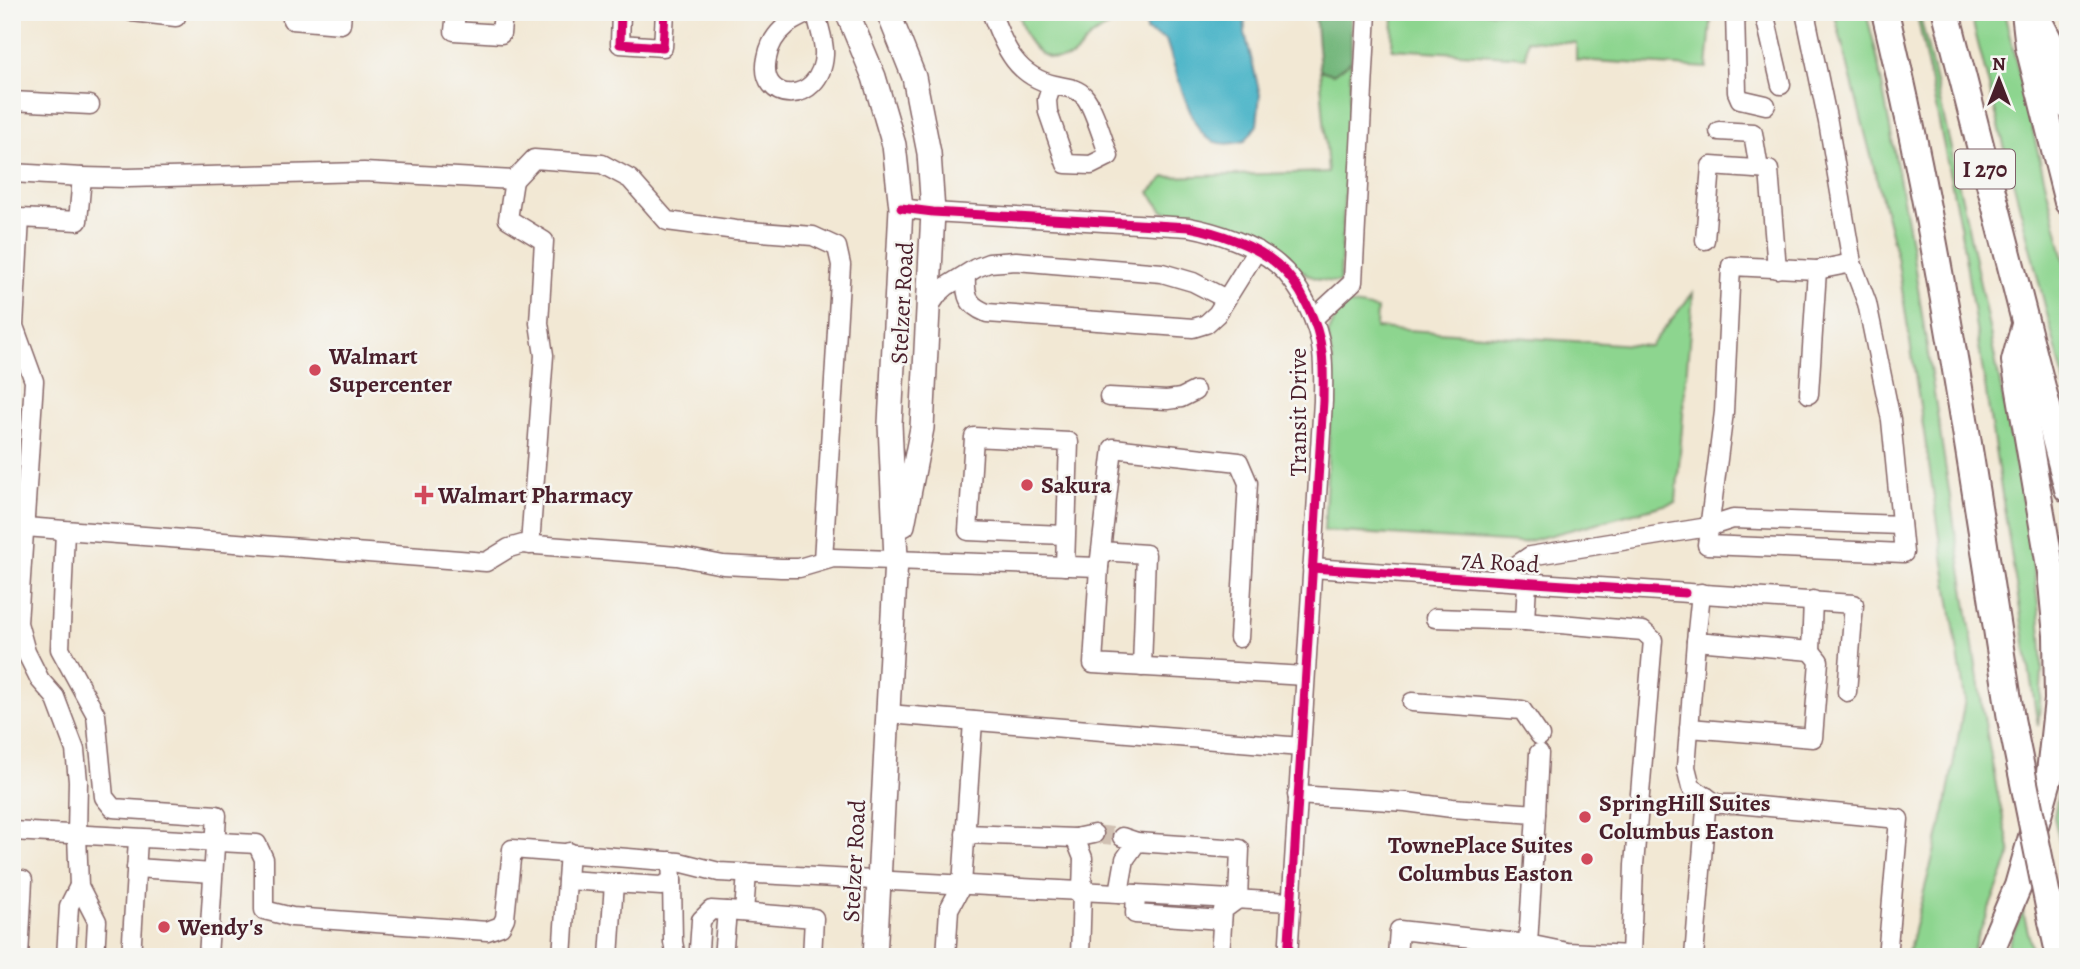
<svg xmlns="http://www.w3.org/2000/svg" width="2080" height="969" font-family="Alegreya,serif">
  <rect width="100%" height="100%" fill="#f6f6f2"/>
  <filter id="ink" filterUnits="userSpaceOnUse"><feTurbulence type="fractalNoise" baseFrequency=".0143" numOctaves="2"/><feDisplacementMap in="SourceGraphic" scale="14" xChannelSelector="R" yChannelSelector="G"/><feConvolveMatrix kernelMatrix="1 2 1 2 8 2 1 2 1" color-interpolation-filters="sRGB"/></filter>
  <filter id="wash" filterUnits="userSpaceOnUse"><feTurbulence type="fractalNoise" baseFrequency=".00686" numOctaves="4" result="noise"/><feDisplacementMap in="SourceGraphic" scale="28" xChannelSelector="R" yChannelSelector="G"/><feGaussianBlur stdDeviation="1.57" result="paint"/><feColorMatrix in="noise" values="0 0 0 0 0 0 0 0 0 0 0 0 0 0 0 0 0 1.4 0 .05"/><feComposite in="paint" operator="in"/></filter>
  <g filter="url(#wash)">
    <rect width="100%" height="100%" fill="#f2e8d4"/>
    <g fill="#8dd58f" stroke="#6c7a5d" stroke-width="2">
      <path d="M1018,12H1129C1120,24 1104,27 1092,36C1085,42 1080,51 1073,56C1069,59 1062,59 1057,59C1032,56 1023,34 1018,12Z"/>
      <path d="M1393,12H1712L1707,68L1576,60V43L1527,40L1526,57L1392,49Z"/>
      <path d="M1834,12H1866L1876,52L1911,243L1982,705L1997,791L2011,853L1970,957H1907L1945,810L1965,699L1897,257Z"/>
      <path d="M1970,12H2004L2068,276V396Z"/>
      <path d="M1917,15H1920C1951,144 1979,274 2004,404C2020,486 2037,568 2042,651C2043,676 2040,701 2038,726L1960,225Z"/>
      <path d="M1351,61L1340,282C1295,282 1292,253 1258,234C1230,218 1194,216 1163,211L1149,192L1165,177L1328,172L1320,70L1333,74Z"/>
      <path d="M1693,293L1676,502L1521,543L1324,531L1333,365L1328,334L1342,303L1377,309L1376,328L1650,346Z"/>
      <path d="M2068,708V878L2054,817L2066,750Z"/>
      <path d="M2023,911L2034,957H2003L2004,954Z"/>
    </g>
    <path fill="#72b67a" stroke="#5e6a52" stroke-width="2" d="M1315,12H1351V61L1333,74L1320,70Z"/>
    <path fill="#49b4c7" stroke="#4a6a79" stroke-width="2" d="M1146,12H1244L1245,33L1260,94L1257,125L1245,141C1232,144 1219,146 1207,138C1189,124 1174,63 1166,40L1146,31Z"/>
  </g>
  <g filter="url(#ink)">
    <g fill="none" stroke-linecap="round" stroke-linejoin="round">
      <path stroke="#d0c0b2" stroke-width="18" stroke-dasharray="18 9" stroke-linecap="butt" d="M1094,834L1122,837"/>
      <g stroke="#856566" stroke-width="21">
        <g id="minor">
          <path d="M132,12L176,17V12"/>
          <path d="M292,12V20L341,24L342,12"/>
          <path d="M456,12L454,31L501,34L503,12"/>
          <path d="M621,12L620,44L663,47L665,12"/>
          <path d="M809,12C802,17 792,20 786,26C776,34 769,46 767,58C757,105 821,106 824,55C825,41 818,26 816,12"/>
          <path d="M991,12C1005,47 1015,76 1055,85C1066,88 1076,87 1084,96C1093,105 1104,143 1109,156L1091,165L1066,164L1048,112L1047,100L1052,85"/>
          <path d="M1735,12L1737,92L1740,99L1766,105"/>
          <path d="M1764,12L1781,85"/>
          <path d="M1805,12L1828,122L1852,263"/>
          <path d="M12,101L90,105"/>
          <path d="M1719,131L1753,133L1759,169"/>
          <path d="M12,173L82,177"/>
          <path d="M514,180L534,159L602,164L630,179L667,221L736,230L813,236L837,247L841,265L823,560"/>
          <path d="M901,208L933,212L1189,227C1216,232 1255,245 1277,264C1300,283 1319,324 1322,353C1324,369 1323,386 1323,401L1288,957"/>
          <path d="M1705,240L1711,166L1769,170L1777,269"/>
          <path d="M1852,263L1867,303L1891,420L1904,553L1707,545L1724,412L1731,266L1817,270Z"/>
          <path d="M966,275C965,296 967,305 987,313L1193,328L1206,324L1217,314L1257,250"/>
          <path d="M929,307L938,294L947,286L976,268L989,263L1016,261L1162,273L1193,282L1226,299"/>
          <path d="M1314,318L1353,282L1367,12"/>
          <path d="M1809,394L1817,270"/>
          <path d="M1109,397L1167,400L1181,398L1195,391"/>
          <path d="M25,527L486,562L509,548L523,544L677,556L723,565L781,568H799L833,558L1099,567"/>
          <path d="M65,531L60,649L96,715L104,797L113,808L217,815L208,957"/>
          <path d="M1065,535L968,531L974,437L1069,442L1065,566"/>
          <path d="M1101,551L1146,554L1142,667"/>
          <path d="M1312,568L1854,604L1847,692"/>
          <path d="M1495,580L1530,556L1708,527L1733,519L1901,525"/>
          <path d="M1701,593L1696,641L1811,651L1813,600"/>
          <path d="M1435,618L1525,621L1527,583"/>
          <path d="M1525,621L1643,631L1653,640L1634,865L1631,957"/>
          <path d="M1239,638L1248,483L1239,462L1113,448L1099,567L1093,664L1305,676"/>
          <path d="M1696,641L1686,767L1691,787L1717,804H1737L1899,819L1887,957"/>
          <path d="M1412,702L1522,710L1540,736"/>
          <path d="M888,714L1301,747"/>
          <path d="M1689,728L1813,738L1819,661L1811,651"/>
          <path d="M1297,795L1406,802L1452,808L1536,814L1528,944L1567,952L1631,955"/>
          <path d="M1536,814L1539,753"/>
          <path d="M12,831L257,844L264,859V910L292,917L487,931L501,926L505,918L512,849L679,862L719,872L1291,902"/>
          <path d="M965,834L1075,838L1094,834"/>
          <path d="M1122,837L1137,842L1240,849L1238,899L1223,910L1220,957"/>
          <path d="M1075,838L1083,858L1080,957"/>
          <path d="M569,852L567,880L661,886L672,881L671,861"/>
          <path d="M136,868L213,873"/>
          <path d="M12,879L23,880L19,957"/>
          <path d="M672,881L673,942L676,957"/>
          <path d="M1119,893L1125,859L1137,842"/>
          <path d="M1136,894L1135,914L1222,920"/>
          <path d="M744,912L747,873"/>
          <path d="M699,949L701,920L711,910L727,911"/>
          <path d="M66,957L69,906L79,886"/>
          <path d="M95,957L97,921L79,886L77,835L78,781L75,750L55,697L40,680L26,652L18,623L34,381L14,326L20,218L78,221L82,177L128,178L364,172L514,180L508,219L544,241L539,323L544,355L530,545"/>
          <path d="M131,957L138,839"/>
          <path d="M562,957L567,880"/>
          <path d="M609,957L614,883"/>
          <path d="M723,957L727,911L814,918L812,957"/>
          <path d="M946,957L949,909L962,885L973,721"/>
          <path d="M1397,957L1399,930L1528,944"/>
          <path d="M1694,957L1707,797"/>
        </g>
      </g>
      <g stroke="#856566" stroke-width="26">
        <g id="major">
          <path d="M847,12L874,77L894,145L901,208L890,424L896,559L875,957"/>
          <path d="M888,12L914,77L929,153L933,212L922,428L903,525"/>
        </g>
      </g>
      <g stroke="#856566" stroke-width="30">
        <g id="highway">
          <path d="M1885,12C1941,245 1974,483 2011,719"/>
          <path d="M1946,12L2068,489"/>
          <path d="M2025,12L2029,47L2068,202"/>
          <path d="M2034,12L2050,43L2068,106"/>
          <path d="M2052,921L2060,957"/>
          <path d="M1988,957L2018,886L2050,773L2058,700L2057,635L2051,572L2015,361L2025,325"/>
        </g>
      </g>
      <use href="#minor" stroke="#fff" stroke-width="18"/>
      <use href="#major" stroke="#fff" stroke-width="23"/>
      <use href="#highway" stroke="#fff" stroke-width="26"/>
      <g stroke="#856566" stroke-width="30" stroke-linecap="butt">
        <path id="highway-bridge" d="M2011,719L2052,921"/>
      </g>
      <use href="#highway-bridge" stroke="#fff" stroke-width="26"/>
      <g stroke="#f6f6f2" stroke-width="13">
        <g id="cycleway">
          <path d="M621,12L620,44L663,47L665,12"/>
          <path d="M901,208L933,212L1189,227C1216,232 1255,245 1277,264C1300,283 1319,324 1322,353C1324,369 1323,386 1323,401L1288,957"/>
          <path d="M1312,568L1685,593"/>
        </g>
      </g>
      <use href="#cycleway" stroke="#d6006c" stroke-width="9"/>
    </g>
  </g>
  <g fill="#d1495b" stroke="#f6f6f2" stroke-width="2.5">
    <circle cx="315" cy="370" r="7"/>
    <circle cx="1027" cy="485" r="7"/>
    <path d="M420.5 484.5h7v7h7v7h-7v7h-7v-7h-7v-7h7z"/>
    <circle cx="1585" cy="817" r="7"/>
    <circle cx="1587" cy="859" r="7"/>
    <circle cx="164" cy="927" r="7"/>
  </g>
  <g text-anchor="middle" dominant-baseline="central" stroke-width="5" stroke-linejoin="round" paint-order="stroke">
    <rect fill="#f6f6f2" stroke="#7e6067" stroke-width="2" x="1955" y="149.5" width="60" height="39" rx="5"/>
    <g font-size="23" font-weight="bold" fill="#4a1f2b">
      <text x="1985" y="169">I 270</text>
    </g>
    <g font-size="24" fill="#4a1f2b" stroke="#f6f6f2">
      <text transform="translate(902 303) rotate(-87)">Stelzer Road</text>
      <text transform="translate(1298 412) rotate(-90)">Transit Drive</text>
      <text transform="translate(1500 562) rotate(4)">7A Road</text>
      <text transform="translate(854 861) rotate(-87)">Stelzer Road</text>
    </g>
    <g font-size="24" font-weight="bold" fill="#4a1f2b" stroke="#f6f6f2" text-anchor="start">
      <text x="329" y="356">Walmart<tspan x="329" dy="28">Supercenter</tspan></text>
      <text x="1041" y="485">Sakura</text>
      <text x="438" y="495">Walmart Pharmacy</text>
      <text x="1599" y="803">SpringHill Suites<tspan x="1599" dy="28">Columbus Easton</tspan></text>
      <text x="1573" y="845" text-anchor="end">TownePlace Suites<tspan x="1573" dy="28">Columbus Easton</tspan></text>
      <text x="178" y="927">Wendy's</text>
    </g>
  </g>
  <rect width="2080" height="969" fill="none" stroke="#f6f6f2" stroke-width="42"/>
  <g transform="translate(1999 80)" stroke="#f6f6f2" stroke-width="5" paint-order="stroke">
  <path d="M0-5L12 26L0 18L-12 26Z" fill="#4a1f2b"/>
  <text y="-10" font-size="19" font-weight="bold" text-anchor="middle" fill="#4a1f2b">N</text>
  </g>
</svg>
